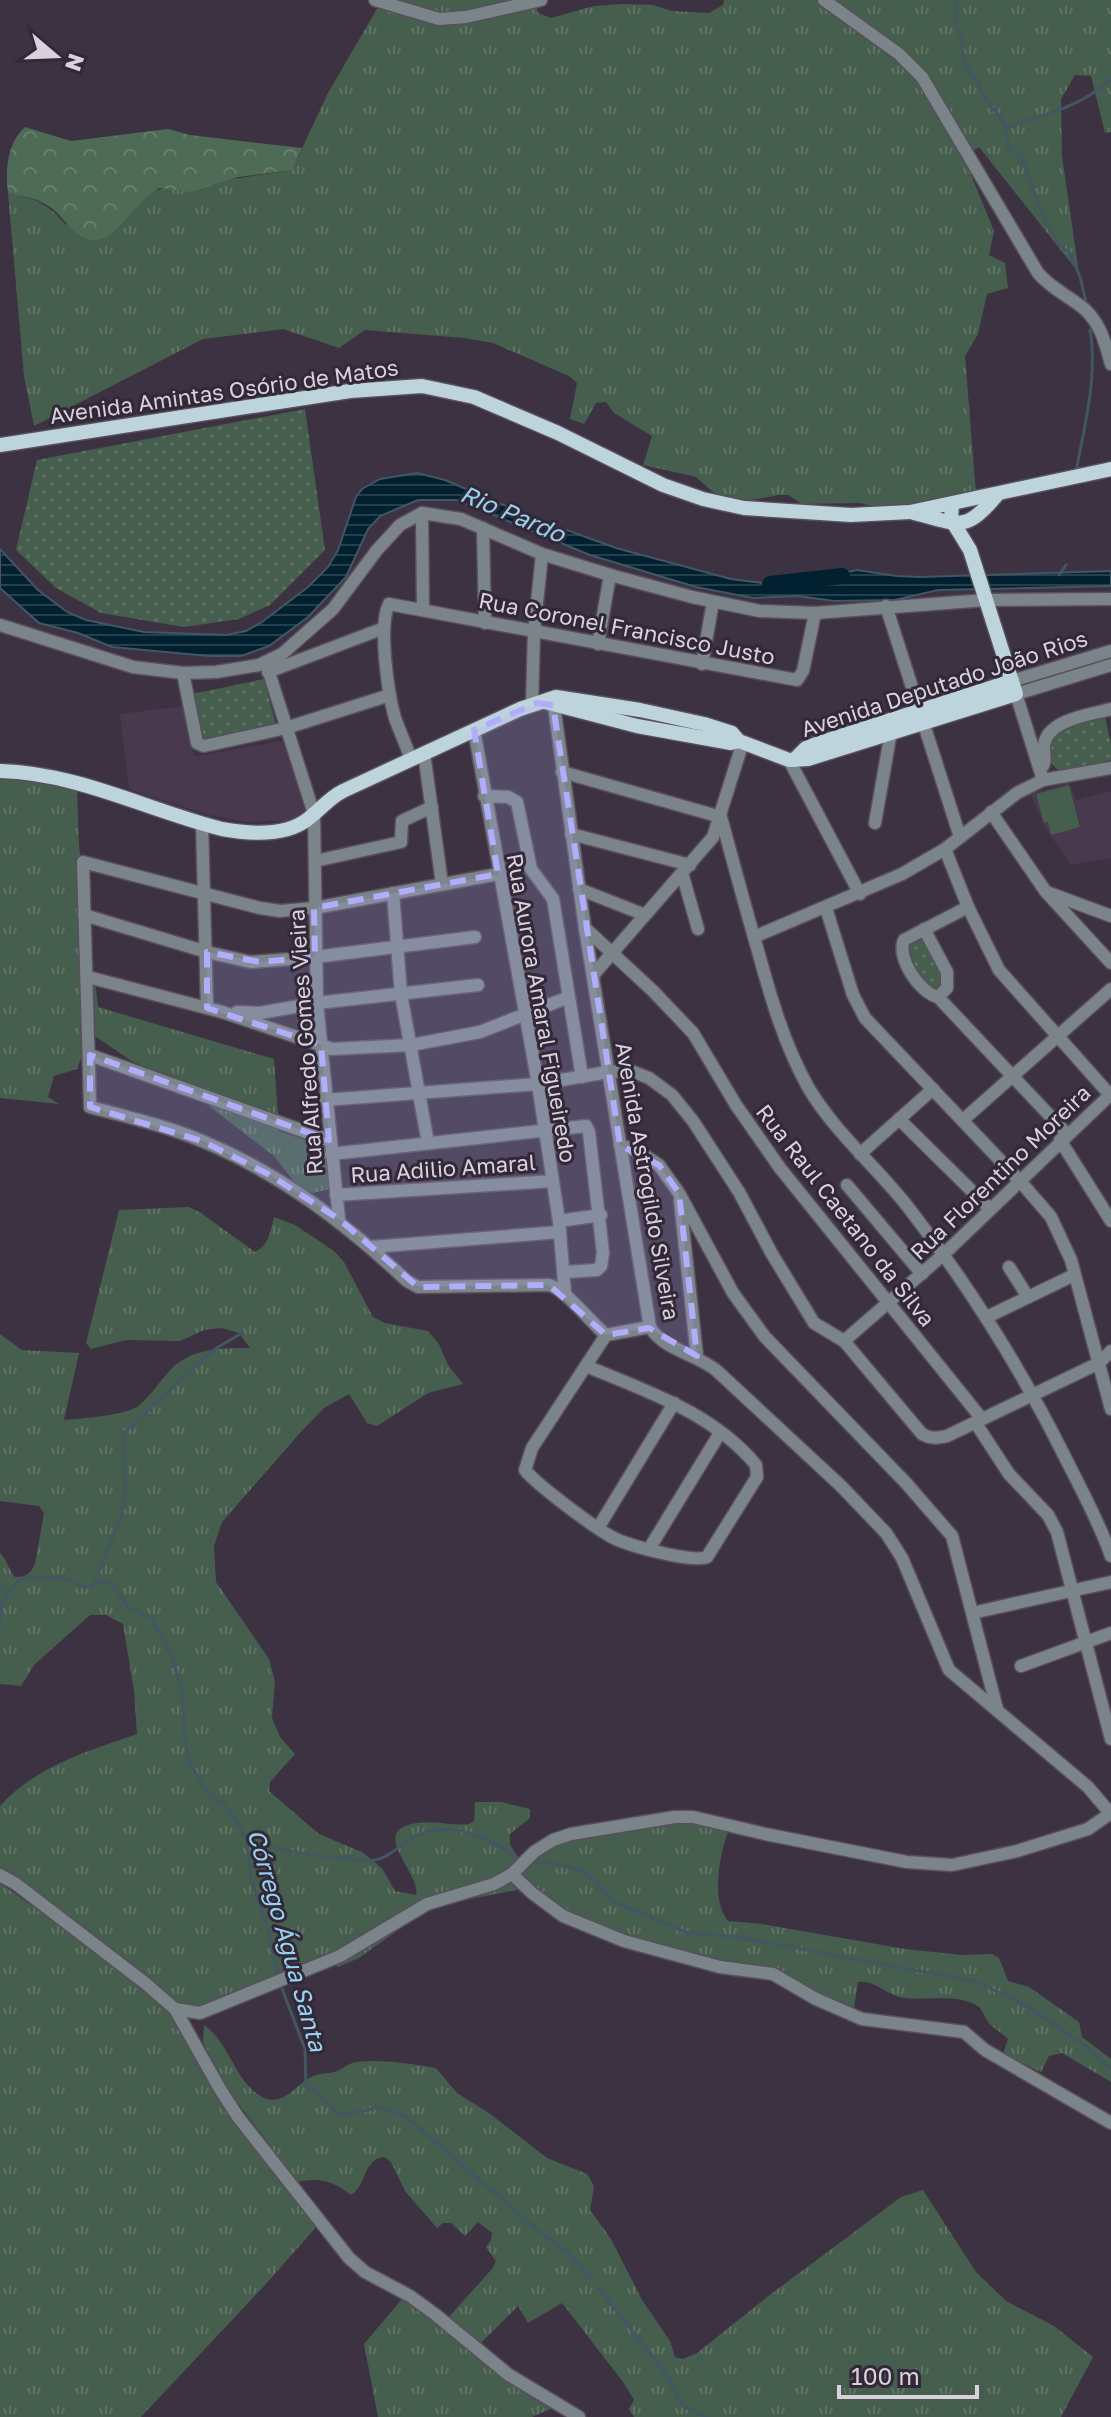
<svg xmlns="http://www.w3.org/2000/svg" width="1111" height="2417" font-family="'Golos Text',sans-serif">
  <defs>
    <pattern id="grass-tufts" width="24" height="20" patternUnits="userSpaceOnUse" patternTransform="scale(2)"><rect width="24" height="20" fill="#465e4d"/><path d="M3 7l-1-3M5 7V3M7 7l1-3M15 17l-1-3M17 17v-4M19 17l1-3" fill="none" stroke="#607466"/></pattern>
    <pattern id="forest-crowns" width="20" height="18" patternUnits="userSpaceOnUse" patternTransform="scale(2)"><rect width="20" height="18" fill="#4e6b56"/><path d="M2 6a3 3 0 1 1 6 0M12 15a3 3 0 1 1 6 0" fill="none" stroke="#677f6e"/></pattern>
    <pattern id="park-dots" width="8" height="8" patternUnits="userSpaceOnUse" patternTransform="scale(2)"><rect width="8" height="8" fill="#465e4d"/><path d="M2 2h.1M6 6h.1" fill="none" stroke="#607466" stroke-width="1.8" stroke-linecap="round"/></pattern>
    <pattern id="water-rules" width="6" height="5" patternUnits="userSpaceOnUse" patternTransform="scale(2)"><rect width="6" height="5" fill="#012130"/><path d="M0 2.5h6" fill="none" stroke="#25404d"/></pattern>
  </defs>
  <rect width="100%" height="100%" fill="#3d3241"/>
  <g fill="#48394e">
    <path d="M184,706L194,757L279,741L284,743L306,815L293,820L248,822L209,815L129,789L120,714Z"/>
    <path d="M1069,783L1076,800L1111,791V858L1071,865L1044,826L1031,794Z"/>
  </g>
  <g fill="url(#grass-tufts)">
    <path d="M382,0H537L535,4L538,13L551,18L594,6L623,4L653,5L672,11L709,13L723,5L724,0H1111V132L1105,133L1091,76L1075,75L1061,99L1062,156L1079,273L979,147L970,153L967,165L994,231L989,255L1005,263L1008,288L987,294L978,334L965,356L976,494L886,510L861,503L802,504L788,495H779L752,500L726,498L713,492L696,477L643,465L652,436L614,413L606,402L596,403L584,424L570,419L577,383L569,376L493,343L464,338L365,330L339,348L283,329L203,339L34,426L24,376L8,193C33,197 49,204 65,224L114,231C129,213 148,185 173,188L292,170L328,93Z"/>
    <path d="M0,779L30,781L77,789L79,845L98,1007L274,1059L279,1131L328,1148L334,1188L313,1193L299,1188L274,1156L210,1107L205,1091L170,1079L130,1060L95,1036L87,1042L77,1069L54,1076L48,1097L59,1104L0,1098Z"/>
    <path d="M189,1207L201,1213L255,1252C269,1245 270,1232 274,1217L295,1225L334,1251L344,1262L373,1317L385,1323L428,1331L439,1344L448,1365L463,1384L428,1393L377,1426L367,1423L349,1394L324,1408L300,1433L222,1522L214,1546L216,1582L269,1659L275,1681L272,1718L280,1737L295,1754L270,1782L269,1791L319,1834L362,1852L376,1863L383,1870L395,1891L416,1895C422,1874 366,1830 417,1823C435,1820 452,1826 469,1824L474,1821L475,1802H501L530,1809V1818L510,1834V1845L522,1863L547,1843L678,1818L729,1829C720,1853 710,1899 728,1921L762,1924L905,1949L962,1955L992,1954L999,1958L1008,1981L1029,1987L1079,2022L1082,2037L1111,2059V2082L1062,2053L1049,2056L1041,2072L1003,2054L1008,2039C1002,2033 994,2029 989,2023C985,2018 983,2011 979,2007C960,1993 925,2001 905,1998C887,1996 876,1980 858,1982L852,2021L767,1972L620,1939L560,1912L527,1888L455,1902L419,1915L359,1958L338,1967L329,1958L212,2004L187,2010L42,1897L0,1868V1806C36,1766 88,1751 137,1734L134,1691L123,1624L106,1615H90L34,1665L21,1686L0,1684V1553C8,1561 8,1569 15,1577C26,1577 30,1574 35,1564L44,1513L39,1506L0,1501V1334L22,1350L79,1353L64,1420C83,1418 121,1416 137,1407C148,1399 157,1385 166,1375C187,1348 218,1348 250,1348L239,1333L222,1328L204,1330L180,1341L126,1340L91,1349L86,1343L119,1210Z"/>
    <path d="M0,1883L130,1976L173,2015L216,2093L240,2130L318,2225L264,2286L141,2417H0Z"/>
    <path d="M204,2025C229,2043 233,2075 256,2093C283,2114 297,2080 316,2075C322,2073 328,2074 334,2072C342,2070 348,2063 356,2062C382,2059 410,2064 436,2068L457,2093L489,2113L547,2158L587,2174L594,2186L590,2210L611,2239L642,2300L670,2341L675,2357L683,2359L697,2353L767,2297L901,2197L923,2190L976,2272L1006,2301L1054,2326L1093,2357L1061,2417H634L629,2409L634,2400L623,2382L562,2303L528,2323L518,2306L479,2345L447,2319L492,2269L496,2261L486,2247L491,2240L492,2233L478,2222L465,2236L451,2223H443L437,2228L405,2191L391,2162L384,2157C363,2159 367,2185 351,2195C334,2181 319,2177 297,2182L226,2087L203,2042Z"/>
    <path d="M402,2299L415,2305L555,2407L532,2417H378L364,2344Z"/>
  </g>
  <path fill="url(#forest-crowns)" d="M25,127L71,141L168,129L190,135L302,148L292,170L238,177L190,192L159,188C140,200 130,217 114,231C87,255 72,227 54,210C41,199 24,196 8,193C5,170 7,143 25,127Z"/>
  <g fill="url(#park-dots)">
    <path d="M305,409L325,550L270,605L239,619L184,627L101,613L56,588L16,550L37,460Z"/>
    <path d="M264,679L276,725L201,743L192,694Z"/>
    <path d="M1105,717L1111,744V760L1066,773C1052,771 1048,756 1047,743L1060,729Z"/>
    <path d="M922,939L928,943L945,979C943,986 938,989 931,990L907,955L906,947L915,940Z"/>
  </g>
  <path fill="#465e4d" d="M1069,785L1080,827L1051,835L1048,822L1044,823L1036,794Z"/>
  <path fill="url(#water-rules)" stroke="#425664" stroke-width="2" d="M417,473L445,480L539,520L616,548L731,579L771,584L816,579L857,570L897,576L920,577L1111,571V586L938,590L895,600L834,601L798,596L753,598L696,587L590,555L457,500H418L380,516L368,529L346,577L308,617L269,646L241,656H209L112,647L78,633L39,623L0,588V549L38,590L67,612L86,620L144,632L226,635L246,631L262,622L308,587L328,567L338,550L356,497L362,489L380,479Z"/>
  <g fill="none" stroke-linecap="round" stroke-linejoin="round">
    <g stroke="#425664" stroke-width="3">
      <path d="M956,0V26L962,41L964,64L978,82L984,97L1005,124L1009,147L1022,160L1046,223L1061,247L1070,253L1080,277L1087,306"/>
      <path d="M1007,127C1044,115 1083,106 1111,79"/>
      <path d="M1077,467C1085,423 1098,374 1090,330"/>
      <path d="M1059,575L1066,565"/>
      <path d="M96,1581C102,1555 125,1519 125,1496C126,1474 123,1454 125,1432L215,1349L242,1333"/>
      <path d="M0,1586L8,1594"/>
      <path d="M0,1624L2,1604L11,1589L20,1580L28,1577L66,1579L85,1588L105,1581L114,1587L128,1607L151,1618L171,1654L182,1689L185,1742L189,1760L202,1785L229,1810L247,1840L251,1878L268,1930L278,1975"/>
      <path d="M247,1840C280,1851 310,1856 344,1858C353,1859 365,1862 375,1860C389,1858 399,1845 412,1838C448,1818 490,1836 520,1860"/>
      <path d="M534,1862H547L583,1871L594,1879L612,1901L688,1933L743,1938L977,1982L1027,2006L1085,2046L1111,2069"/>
      <path d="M281,1986L305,2049L306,2088L318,2092L335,2111L343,2115L381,2107L405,2116L540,2232L564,2249L592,2278"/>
      <path d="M599,2288L668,2377L682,2406L707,2417"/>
    </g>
    <path stroke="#012130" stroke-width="16" d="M770,584L842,576"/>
    <g stroke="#594f5d" stroke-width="15">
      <g id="minor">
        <path d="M375,0L439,19L466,17L541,0"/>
        <path d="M824,0L899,54L922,77L1038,273C1050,287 1063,293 1078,304C1099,318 1105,341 1111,364"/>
        <path d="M422,513L423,609"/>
        <path d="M483,528L485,623"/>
        <path d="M886,606L960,837"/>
        <path d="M0,625L133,667L183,673L216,672L259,665L282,654L333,609L377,550L400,525L422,513L461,519L542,554L610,575L692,597L760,611L815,613L986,600L1111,599"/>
        <path d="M598,644L610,575"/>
        <path d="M266,663L314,814L317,1003L339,1219"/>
        <path d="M702,664L713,602"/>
        <path d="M268,672L384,628"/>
        <path d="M183,673L197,743L204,746L286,728L390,695"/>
        <path d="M1012,681L1111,651"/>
        <path d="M553,698L585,928L650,1327C662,1349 696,1354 716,1370L841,1486L886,1533L902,1558L949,1670L1088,1787L1111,1814"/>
        <path d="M532,705L534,632L542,554"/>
        <path d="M474,730L538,1084L559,1221L565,1294"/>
        <path d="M424,753L442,884"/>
        <path d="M411,759C406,745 400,732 395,718C388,694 378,625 389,604L797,680L803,671L815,613"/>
        <path d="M789,760L860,894"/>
        <path d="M1040,770C1048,761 1043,755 1044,745C1048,719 1090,715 1111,709"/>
        <path d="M562,772L721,817C733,862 745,906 758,951C771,998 784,1044 808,1087C835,1133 876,1166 908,1207C970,1287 1023,1372 1068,1463C1083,1493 1100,1524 1111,1556"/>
        <path d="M1043,780L1016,694L1111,665"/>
        <path d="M484,796L508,797L517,802L531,869L553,899L582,1077"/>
        <path d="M991,812L1046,892L1111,963"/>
        <path d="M875,823L891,732"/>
        <path d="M202,824L207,1008"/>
        <path d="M571,834L690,865"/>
        <path d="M945,849L968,907L999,970L1111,1096"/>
        <path d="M315,861L401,842L402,821L432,807"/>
        <path d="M682,873L698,929"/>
        <path d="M498,874L314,908L280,911L260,908L83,862L90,1107C128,1117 166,1126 202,1141C281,1174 345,1223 407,1281L418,1287L549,1285C566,1290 590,1322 606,1335L650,1327"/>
        <path d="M579,889L645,915"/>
        <path d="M393,893L401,994L428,1143"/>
        <path d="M1049,893L1111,916"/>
        <path d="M968,907L904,940C896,958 920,993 938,997L1067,1134"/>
        <path d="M826,908L853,995L865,1018L1019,1180L1051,1217L1071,1260L1111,1409"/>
        <path d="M84,915L207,952L251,962L315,957L475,937"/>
        <path d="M585,928L653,991L693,1033L736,1105L780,1168L982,1419"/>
        <path d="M924,929L947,972V988L938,997"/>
        <path d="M754,937L902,874L945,849L1017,793L1043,780L1111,768"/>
        <path d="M593,975L713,837L743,742"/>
        <path d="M88,977L222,1012L332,1049L411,1045L480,1032L569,997"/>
        <path d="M237,1012L260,1013L317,1003L478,985"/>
        <path d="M90,1055L329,1140"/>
        <path d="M325,1100L538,1084L608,1072L631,1071L649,1078L672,1095L693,1121L739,1192L772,1254L814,1323L844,1341L922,1434C931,1439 937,1438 947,1436L1099,1363L1111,1351"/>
        <path d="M899,1119L990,1209"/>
        <path d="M963,1120L1111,989"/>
        <path d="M1060,1140L1111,1221"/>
        <path d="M620,1145L638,1151L659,1165L679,1193L733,1293L765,1337L906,1483L952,1536L997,1709"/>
        <path d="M331,1154L586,1126L589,1132L603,1253L601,1266L597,1270L565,1272"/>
        <path d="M860,1154L933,1089"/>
        <path d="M847,1185L922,1274"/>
        <path d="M336,1195L553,1181"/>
        <path d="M680,1200L697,1356"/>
        <path d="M559,1221L601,1215"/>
        <path d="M371,1247L560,1232"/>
        <path d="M1009,1267L1028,1297"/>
        <path d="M987,1317L1074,1275"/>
        <path d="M844,1341L944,1254L1111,1094"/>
        <path d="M586,1366C646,1391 713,1413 756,1465L757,1477L707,1557C692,1563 625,1545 610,1536C591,1525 537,1485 525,1470L532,1448L606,1335"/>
        <path d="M975,1422L1009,1474L1048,1515L1057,1532L1111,1739"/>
        <path d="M598,1528L674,1403"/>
        <path d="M649,1549L720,1433"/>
        <path d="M972,1613L1111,1582"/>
        <path d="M1021,1666L1111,1633"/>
        <path d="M512,1874L532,1893L563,1916L624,1941L720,1967L773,1974L816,1999L862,2019L964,2032L985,2050L1111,2123"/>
        <path d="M0,1875L16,1884L145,1983L175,2009L220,2089L238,2117L349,2258L365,2272L410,2296L436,2315L509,2375L579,2417"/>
        <path d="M175,2009L200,2013L340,1956L427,1904L494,1884L512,1874L534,1852L553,1840L571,1834L675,1817H693L765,1834L907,1862L952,1865L1017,1851L1088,1829L1111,1813"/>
      </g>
    </g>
    <g stroke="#594f5d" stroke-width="17">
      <g id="major">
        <path d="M0,445L350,391L422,386L474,397L558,433L663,485L703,499L744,508L851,515L910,512L1111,469"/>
        <path d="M914,513C959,524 964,534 997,495"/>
        <path d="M545,702L637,726L731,743L739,741"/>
        <path d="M794,760L806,748L819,743L1012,681"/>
        <path d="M0,771C78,773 147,810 222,829C249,834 285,837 308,819C321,809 329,798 343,791L520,709L556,697L640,710L704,724L732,733L739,741L789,760L808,759L1016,694L970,550L951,519L952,504"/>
      </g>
    </g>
    <use href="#minor" stroke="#7b8589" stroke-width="12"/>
    <use href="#major" stroke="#bed4dc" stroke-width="14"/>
  </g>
  <path fill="#b1adfa" fill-opacity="0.2" stroke="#b1adfa" stroke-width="6" stroke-dasharray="16 10" stroke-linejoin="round" d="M537,703L553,705L620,1145L659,1165L679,1193L697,1356L649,1328L606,1335L549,1285L418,1287L339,1219L268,1174L202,1141L90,1107V1055L329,1140L321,1045L207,1008V952L260,962L315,957L314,908L498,874L474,730Z"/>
  <g text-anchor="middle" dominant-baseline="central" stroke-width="6" stroke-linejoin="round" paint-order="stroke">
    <g font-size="22" fill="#d9d2dc" stroke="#322837">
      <text transform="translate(224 391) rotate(-8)">Avenida Amintas Osório de Matos</text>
      <text transform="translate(627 628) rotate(11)">Rua Coronel Francisco Justo</text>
      <text transform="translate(944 683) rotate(-18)">Avenida Deputado João Rios</text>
      <text transform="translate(542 1008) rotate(80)">Rua Aurora Amaral Figueiredo</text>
      <text transform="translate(305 1042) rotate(-94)">Rua Alfredo Gomes Vieira</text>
      <text transform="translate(443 1168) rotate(-4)">Rua Adilio Amaral</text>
      <text transform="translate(1000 1172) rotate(-44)">Rua Florentino Moreira</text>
      <text transform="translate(648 1181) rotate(80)">Avenida Astrogildo Silveira</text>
      <text transform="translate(846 1215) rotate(52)">Rua Raul Caetano da Silva</text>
    </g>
    <g font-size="24" font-style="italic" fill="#96d3f3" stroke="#322837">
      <text transform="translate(513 513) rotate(23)">Rio Pardo</text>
      <text transform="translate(288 1940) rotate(74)">Córrego Água Santa</text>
    </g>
  </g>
  <g transform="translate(56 56) rotate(109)" stroke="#322837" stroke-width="6" paint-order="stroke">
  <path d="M0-6L14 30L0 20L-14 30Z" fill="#d9d2dc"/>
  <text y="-12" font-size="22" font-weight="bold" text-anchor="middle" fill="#d9d2dc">N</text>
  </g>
  <path d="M839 2385v12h138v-12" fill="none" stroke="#d9d2dc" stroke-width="4"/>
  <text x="851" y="2385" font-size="24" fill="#d9d2dc" stroke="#322837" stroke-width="6" paint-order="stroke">100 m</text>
</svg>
